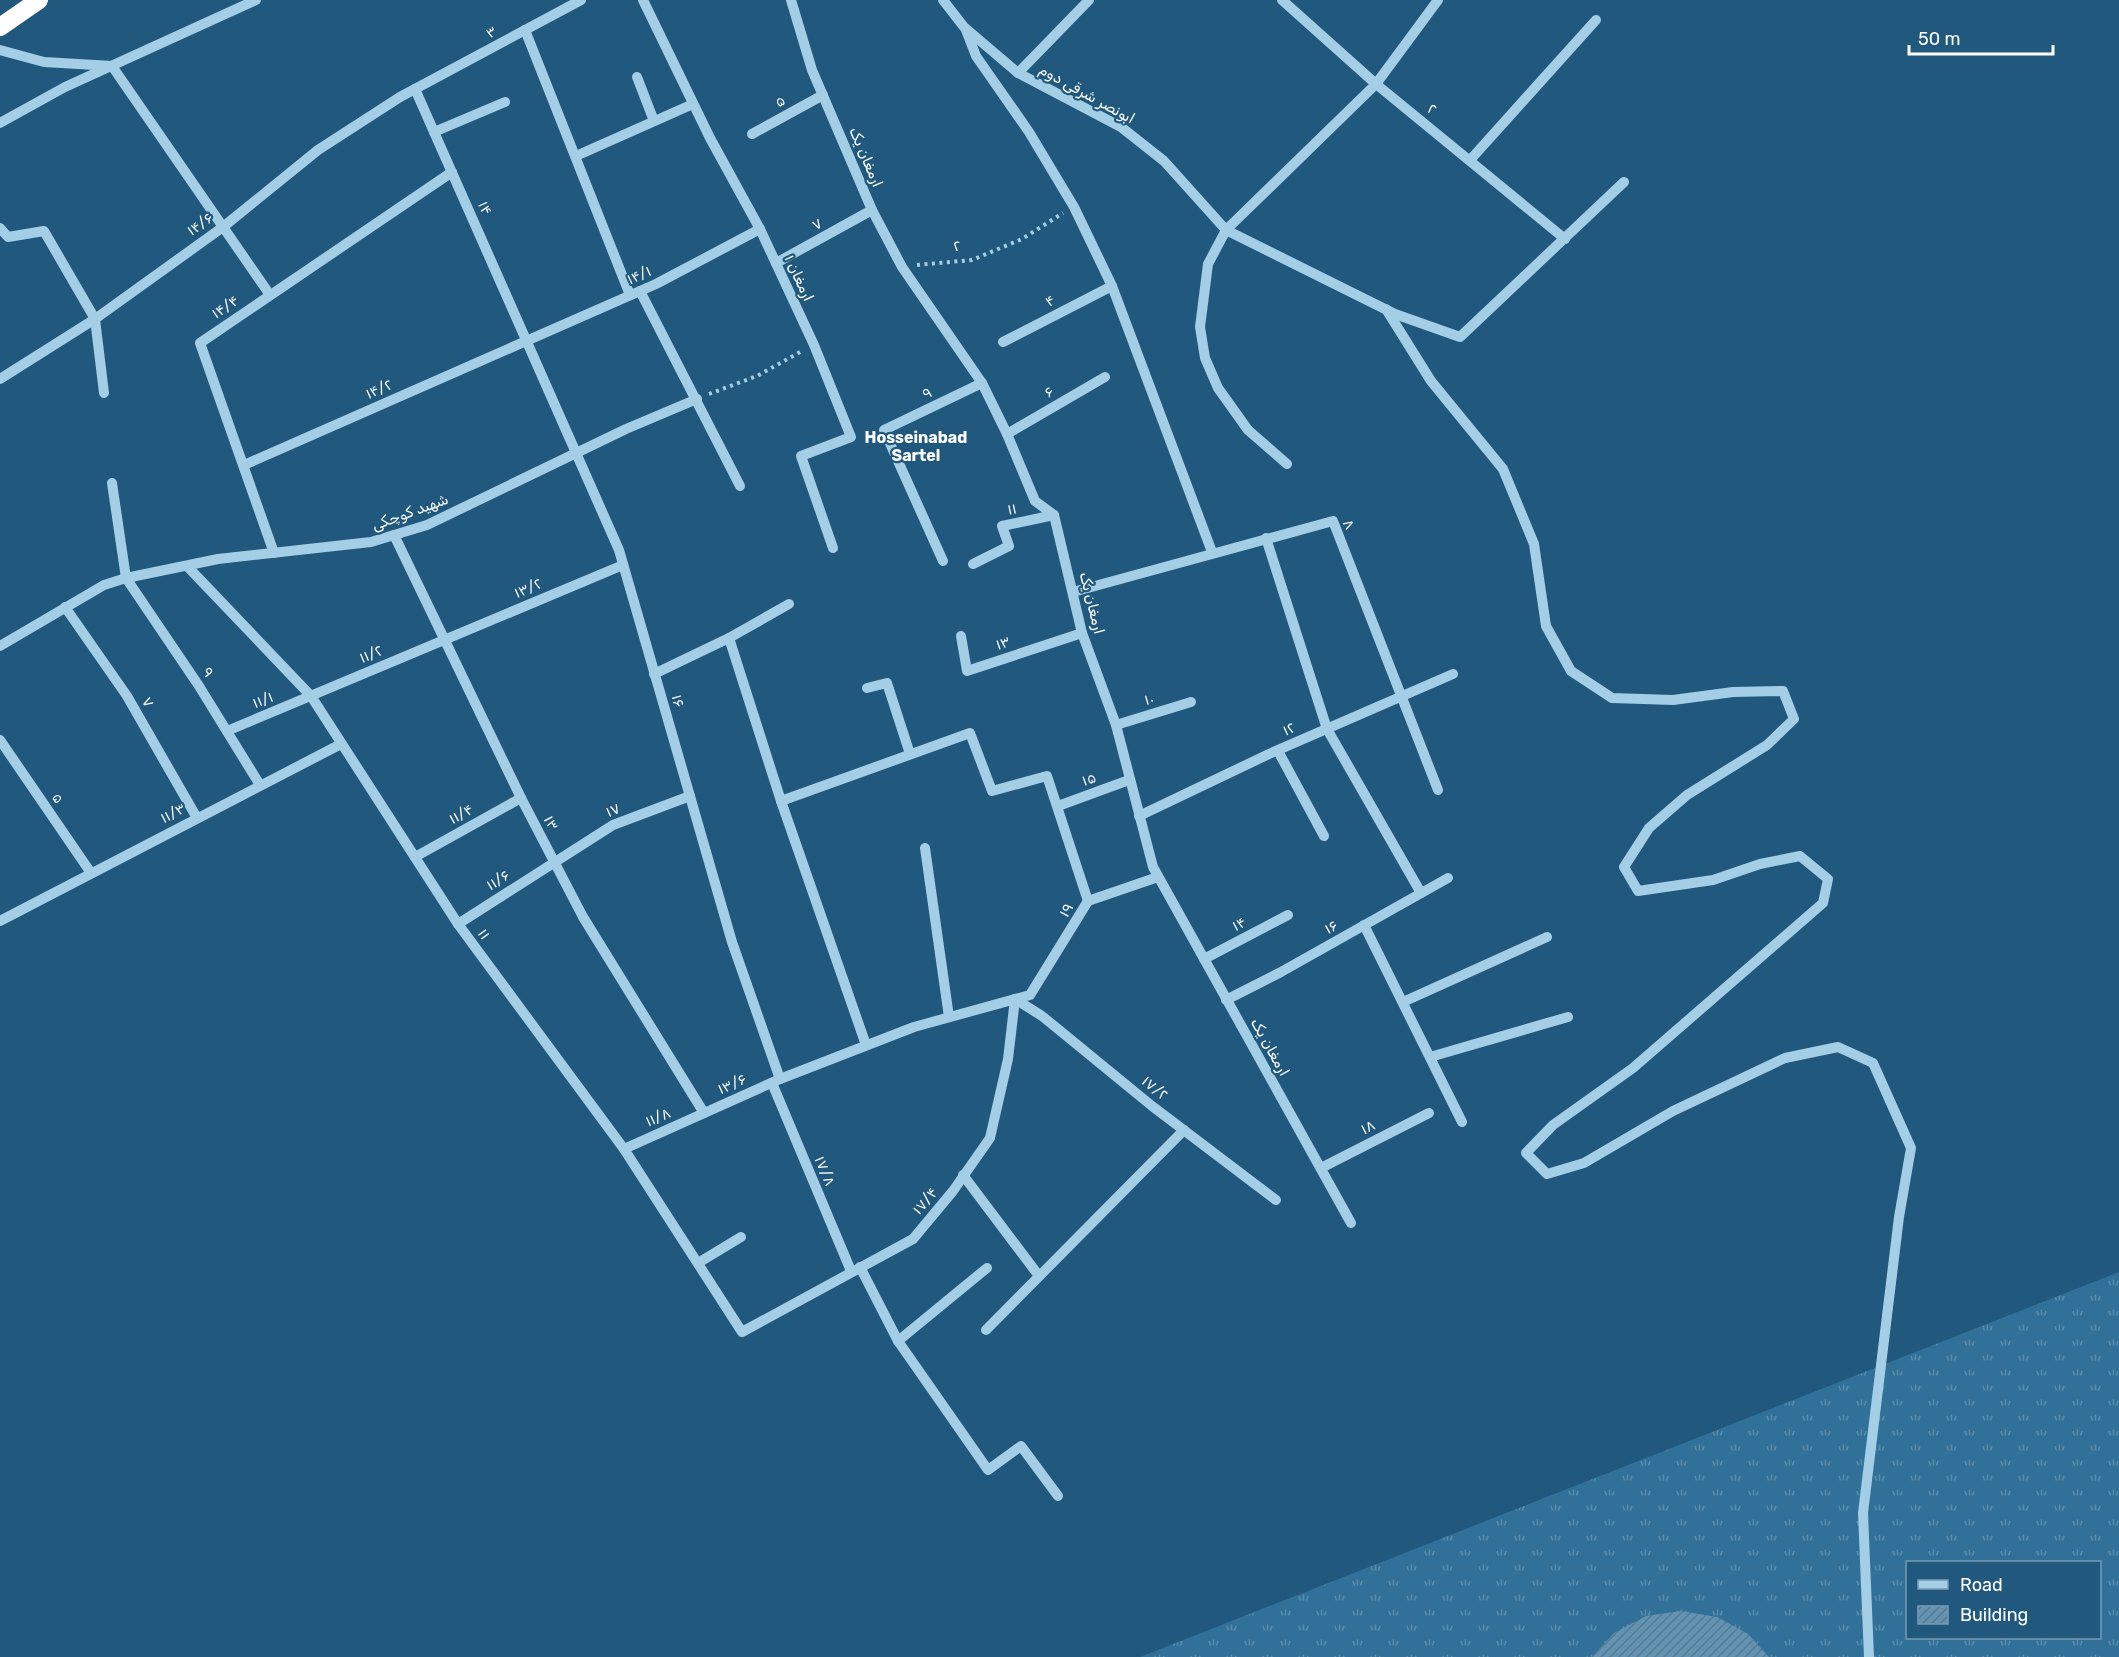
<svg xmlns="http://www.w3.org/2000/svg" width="2119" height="1657" font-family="Rubik,Vazirmatn,sans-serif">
  <defs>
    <pattern id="grass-tufts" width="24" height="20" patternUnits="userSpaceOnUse" patternTransform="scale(1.5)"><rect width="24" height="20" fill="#317199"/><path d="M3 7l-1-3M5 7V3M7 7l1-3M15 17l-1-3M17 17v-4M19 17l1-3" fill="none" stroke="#5a8dad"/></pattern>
    <pattern id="building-hatch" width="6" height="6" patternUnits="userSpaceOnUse" patternTransform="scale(1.5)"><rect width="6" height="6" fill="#6293b2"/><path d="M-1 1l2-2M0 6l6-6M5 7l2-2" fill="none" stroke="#5a7a8e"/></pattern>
  </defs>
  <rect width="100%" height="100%" fill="#21587d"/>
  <path fill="url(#grass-tufts)" fill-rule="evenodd" d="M2119,1272V1657H1140ZM1908,1562H2100V1638H1908Z"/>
  <path fill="url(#building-hatch)" d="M1681,1611L1717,1617L1748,1634L1769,1657H1592L1614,1633L1646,1616Z"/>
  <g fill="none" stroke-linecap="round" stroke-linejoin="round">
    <g stroke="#a4cde6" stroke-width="4" stroke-dasharray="3 4.5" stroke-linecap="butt">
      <path d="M917,265L972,260L1022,239L1063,213"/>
      <path d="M709,394L757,376L802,351"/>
    </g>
    <g stroke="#a4cde6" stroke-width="10">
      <path d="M643,0L710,138L760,229L814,345L851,437L801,456L833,548"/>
      <path d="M791,0L812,70L872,210L902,267L982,383L1007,434L1035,501L1054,515L1082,633L1116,725L1153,867L1351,1223"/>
      <path d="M943,0L964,27L1018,73L1121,127L1164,161L1226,230L1208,264L1200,327L1205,358L1218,388L1248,430L1287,464"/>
      <path d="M1282,0L1376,84L1565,239"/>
      <path d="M1438,0L1376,84L1226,230L1395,314L1460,337L1624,182"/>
      <path d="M525,30L630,295"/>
      <path d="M966,30L976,56L1029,132L1074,207L1112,286L1212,552"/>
      <path d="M0,50L44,62L112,66L270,295"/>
      <path d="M1018,73L1089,0"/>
      <path d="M637,77L654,121"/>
      <path d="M415,89L619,550L732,942L780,1079"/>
      <path d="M0,123L65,87L256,0"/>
      <path d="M434,132L505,102"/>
      <path d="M752,134L823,95"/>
      <path d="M576,156L693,104"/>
      <path d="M1471,159L1596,20"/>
      <path d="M0,228L8,237L44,231L95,319L104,393"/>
      <path d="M776,263L872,210"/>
      <path d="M640,291L740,486"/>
      <path d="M1386,309L1431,381L1503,469L1534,544L1546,626L1571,671L1612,698L1673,700L1733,692L1783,691L1794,719L1767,745L1687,795L1649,828L1624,867L1638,891L1713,880L1760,864L1800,856L1828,879L1823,903L1633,1068L1553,1125L1526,1153L1547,1174L1584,1163L1673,1111L1785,1058L1838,1047L1873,1063L1911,1148L1899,1217L1863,1513L1869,1657"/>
      <path d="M1003,342L1112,286"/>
      <path d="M0,379L95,319L223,227L318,150L400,97L581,0"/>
      <path d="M1007,434L1105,377"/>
      <path d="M244,465L656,284L760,229"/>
      <path d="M112,483L126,578L199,686L260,785"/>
      <path d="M394,535L521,798L583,917L704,1113"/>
      <path d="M1266,538L1327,729L1421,893"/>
      <path d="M274,553L200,343L452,172"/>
      <path d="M943,561L884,430L982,383"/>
      <path d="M973,564L1009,546L1002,526L1054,515"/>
      <path d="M187,566L311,696L458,924L624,1149L742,1332L913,1239L953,1191L990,1138L1008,1059L1015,999L1042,1016L1152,1106L1276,1200"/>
      <path d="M1073,592L1333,521L1438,790"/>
      <path d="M65,607L127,696L197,818"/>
      <path d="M961,636L967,671L1082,633"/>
      <path d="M729,638L781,801L866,1045"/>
      <path d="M0,646L104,585L126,578L218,559L371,542L427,525L626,429L697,399"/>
      <path d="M654,674L729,638L789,604"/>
      <path d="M867,688L887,683L910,754"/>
      <path d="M1116,725L1191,702"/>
      <path d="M227,731L623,565"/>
      <path d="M0,740L91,873"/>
      <path d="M1278,751L1324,836"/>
      <path d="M781,801L970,733L992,791L1047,776L1088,901"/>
      <path d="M1058,806L1129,780"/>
      <path d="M1139,816L1269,754L1453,674"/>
      <path d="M925,848L949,1017"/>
      <path d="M415,857L521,798"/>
      <path d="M0,921L341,744"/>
      <path d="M458,924L613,825L690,796"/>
      <path d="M1364,925L1462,1122"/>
      <path d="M1204,959L1288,915"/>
      <path d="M1226,1000L1281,972L1448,878"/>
      <path d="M1403,1002L1547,937"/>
      <path d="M1430,1057L1568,1017"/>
      <path d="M772,1083L851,1271"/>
      <path d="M624,1149L780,1079L914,1027L1030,995L1088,901L1158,877"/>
      <path d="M1321,1168L1429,1113"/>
      <path d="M963,1175L1039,1276"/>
      <path d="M698,1263L741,1237"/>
      <path d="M860,1267L898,1341L988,1470L1021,1446L1058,1496"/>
      <path d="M986,1330L1184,1130"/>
      <path d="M898,1341L987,1268"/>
    </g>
    <path stroke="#fff" stroke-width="18" d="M0,27L39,0"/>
  </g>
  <g text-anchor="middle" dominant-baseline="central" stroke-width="4.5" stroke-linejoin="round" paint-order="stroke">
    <g font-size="15" fill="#fff" stroke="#21587d">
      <text transform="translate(491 32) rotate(-29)">۳</text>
      <text transform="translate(1087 94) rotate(29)">ابونصر شرقی دوم</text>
      <text transform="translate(780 101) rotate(-29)">۵</text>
      <text transform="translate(1432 109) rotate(39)">۲</text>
      <text transform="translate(866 157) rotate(67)">ارمغان یک</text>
      <text transform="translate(485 208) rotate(66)">۱۴</text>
      <text transform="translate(200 224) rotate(-36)">۱۴/۶</text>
      <text transform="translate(817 224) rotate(-29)">۷</text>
      <text transform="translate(957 246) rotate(-5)">۲</text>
      <text transform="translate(639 275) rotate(-24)">۱۴/۱</text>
      <text transform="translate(799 278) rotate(65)">ارمغان ۱</text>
      <text transform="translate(1050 301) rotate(-27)">۴</text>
      <text transform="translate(225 307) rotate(-34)">۱۴/۴</text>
      <text transform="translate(379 389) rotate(-24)">۱۴/۲</text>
      <text transform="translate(1049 392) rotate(-30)">۶</text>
      <text transform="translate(927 393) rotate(-26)">۹</text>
      <text transform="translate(1012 509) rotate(-12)">۱۱</text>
      <text transform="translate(410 512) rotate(-20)">شهید کوچکی</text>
      <text transform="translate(1349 524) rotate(60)">۸</text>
      <text transform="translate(528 588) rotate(-23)">۱۳/۲</text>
      <text transform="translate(1092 603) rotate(76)">ارمغان یک</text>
      <text transform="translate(1003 643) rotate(-18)">۱۳</text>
      <text transform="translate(371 654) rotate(-23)">۱۱/۲</text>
      <text transform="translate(208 672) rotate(56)">۹</text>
      <text transform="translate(1149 699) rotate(-17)">۱۰</text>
      <text transform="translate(263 700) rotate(-22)">۱۱/۱</text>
      <text transform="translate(678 701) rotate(74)">۱۶</text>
      <text transform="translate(148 702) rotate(60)">۷</text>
      <text transform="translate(1289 729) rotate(-24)">۱۲</text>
      <text transform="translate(1089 779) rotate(-20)">۱۵</text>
      <text transform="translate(58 798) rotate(56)">۵</text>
      <text transform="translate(613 810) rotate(-24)">۱۷</text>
      <text transform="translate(173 813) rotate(-28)">۱۱/۳</text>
      <text transform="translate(461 814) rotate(-29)">۱۱/۴</text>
      <text transform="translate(551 823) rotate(62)">۱۳</text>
      <text transform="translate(498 880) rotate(-32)">۱۱/۶</text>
      <text transform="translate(1066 910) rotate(-61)">۱۹</text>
      <text transform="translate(1239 924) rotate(-28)">۱۴</text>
      <text transform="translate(1331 927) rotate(-29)">۱۶</text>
      <text transform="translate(484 934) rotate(54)">۱۱</text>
      <text transform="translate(1270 1047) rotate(61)">ارمغان یک</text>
      <text transform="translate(732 1084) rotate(-24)">۱۳/۶</text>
      <text transform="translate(1155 1088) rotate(39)">۱۷/۲</text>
      <text transform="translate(658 1117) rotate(-24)">۱۱/۸</text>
      <text transform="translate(1368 1127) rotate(-27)">۱۸</text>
      <text transform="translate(825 1171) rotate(67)">۱۷/۸</text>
      <text transform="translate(925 1201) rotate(-50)">۱۷/۴</text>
    </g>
    <g font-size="16" font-weight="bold" fill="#fff" stroke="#21587d">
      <text x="916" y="437">Hosseinabad<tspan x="916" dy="18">Sartel</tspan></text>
    </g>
  </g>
  <rect x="1906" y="1561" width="195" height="78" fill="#21587d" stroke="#7a9bb1" stroke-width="1.5"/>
  <rect x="1918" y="1580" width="30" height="9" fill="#a4cde6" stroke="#7a9bb1" stroke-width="1.5"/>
  <text x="1960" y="1591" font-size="18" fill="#ffffff">Road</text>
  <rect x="1918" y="1606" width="30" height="18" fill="url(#building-hatch)" stroke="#7a9bb1" stroke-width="1.5"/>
  <text x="1960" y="1621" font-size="18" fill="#ffffff">Building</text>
  <path d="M1909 45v9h144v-9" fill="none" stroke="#ffffff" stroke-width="3"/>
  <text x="1918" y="45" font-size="18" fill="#ffffff" stroke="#21587d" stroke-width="4.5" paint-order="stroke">50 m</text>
</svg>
